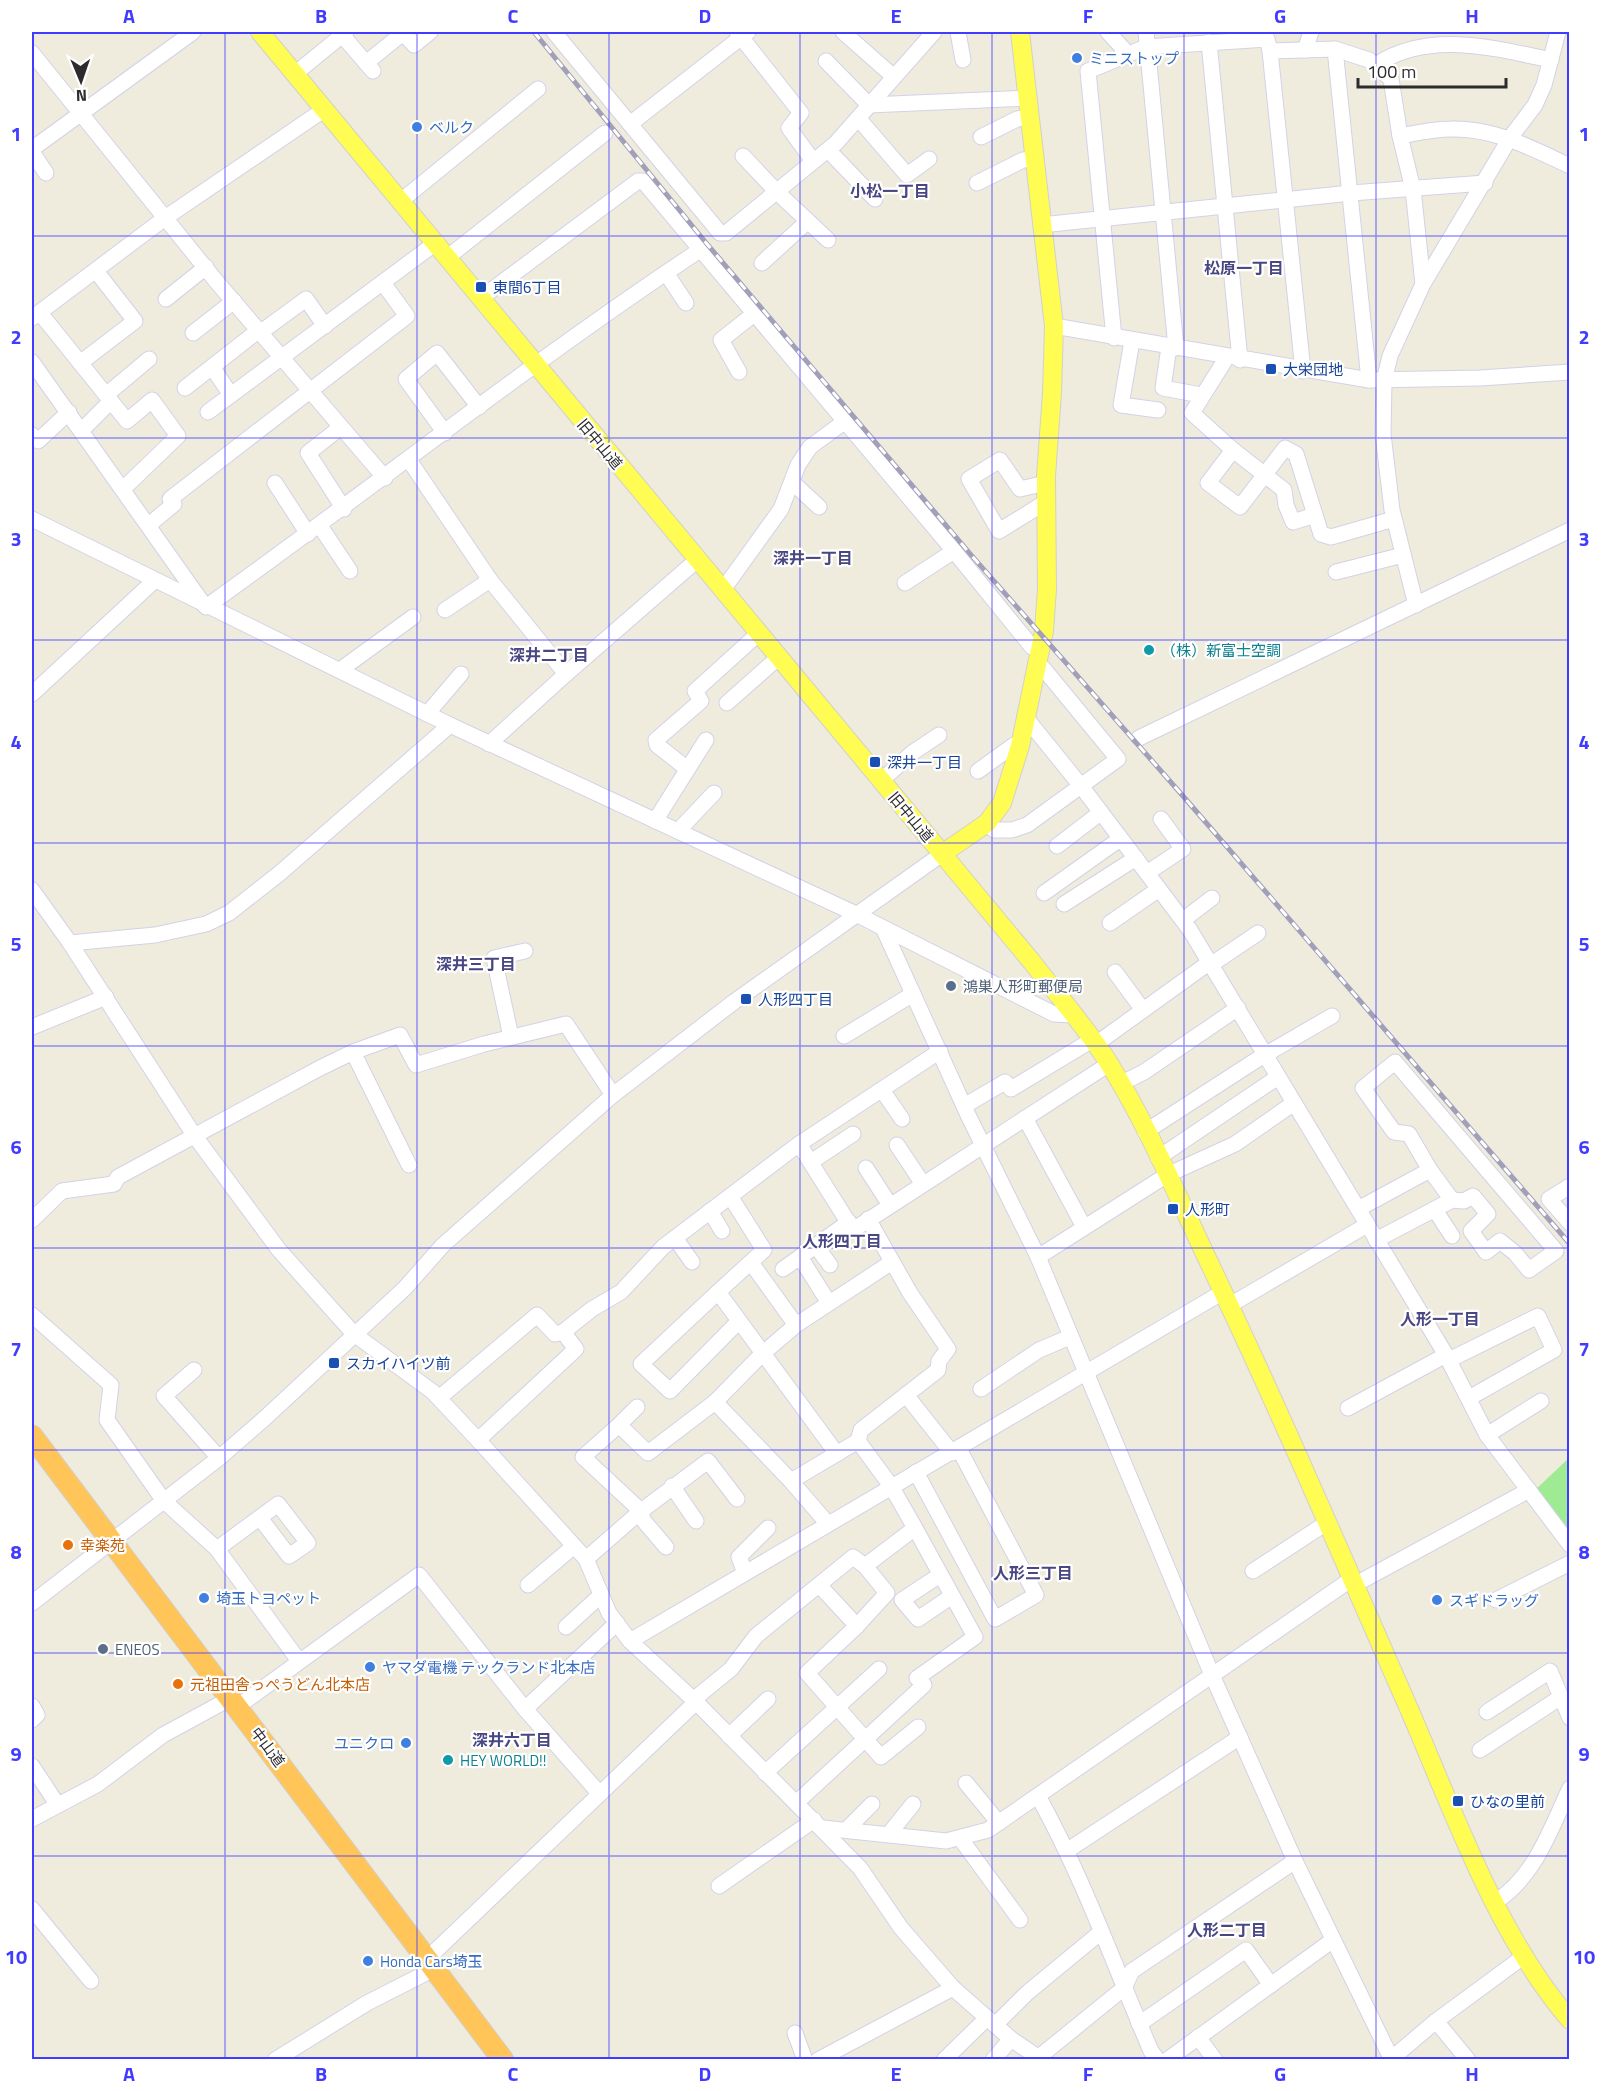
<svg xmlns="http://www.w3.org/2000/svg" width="1601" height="2091" font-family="'Titillium Web','Noto Sans JP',sans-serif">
  <rect width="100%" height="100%" fill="#efecdd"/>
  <path fill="#9feb94" d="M1569,1458V1527H1567L1535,1490Z"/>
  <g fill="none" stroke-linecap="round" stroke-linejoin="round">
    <g stroke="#d3d2e6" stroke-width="17">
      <g id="minor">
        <path d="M554,32L720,233H726L836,143L934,32"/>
        <path d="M737,32L801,113L789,128L813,161"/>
        <path d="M843,32L894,77"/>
        <path d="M958,32L963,60"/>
        <path d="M1108,32L1128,54"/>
        <path d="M1146,32L1176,348"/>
        <path d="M342,35L373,71"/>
        <path d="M1209,42L1240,360"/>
        <path d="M1335,49L1369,380"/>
        <path d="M1305,50L1311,32"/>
        <path d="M1270,51L1303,371"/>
        <path d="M32,53L216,281L385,478"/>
        <path d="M826,61L869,105L1027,98"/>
        <path d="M366,63L403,33L414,45L430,32"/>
        <path d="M1377,64C1430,30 1493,48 1551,60"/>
        <path d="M296,73L346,32"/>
        <path d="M858,118L907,175L929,159"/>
        <path d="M630,124L748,32"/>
        <path d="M1400,136C1417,133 1434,129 1451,129C1495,128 1531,148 1570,166"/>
        <path d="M981,137L1017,119L1029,117"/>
        <path d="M32,149L193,32"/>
        <path d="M828,150L875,199"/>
        <path d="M32,152L46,173"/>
        <path d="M743,156L776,191L828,240"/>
        <path d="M977,183L1023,160L1034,159"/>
        <path d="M402,200L538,89"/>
        <path d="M1041,225L1351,193L1485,183"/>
        <path d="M448,257L605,133"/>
        <path d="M762,263L808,221"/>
        <path d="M666,273L686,303"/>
        <path d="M481,298L638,181H643L954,551L1032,647L1039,652"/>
        <path d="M166,299L206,267"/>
        <path d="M40,313L127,421L152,400L178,436L123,489"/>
        <path d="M32,318L165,218L325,109"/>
        <path d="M1054,326L1369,380L1480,378L1570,372"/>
        <path d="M261,332L306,299L325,326"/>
        <path d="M193,333L234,301"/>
        <path d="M1114,338L1088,71L1146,47L1267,39L1270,51L1335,49L1369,60L1391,79L1400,136L1413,189L1423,284"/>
        <path d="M1132,341L1121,405L1158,410"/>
        <path d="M1169,347L1163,388L1201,395"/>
        <path d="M1227,357L1192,413L1233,450L1284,490L1286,505L1293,522L1315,515"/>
        <path d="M32,362L204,605"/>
        <path d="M80,363L135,321L96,271"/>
        <path d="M212,367L231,395"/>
        <path d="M739,372L721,340L754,314"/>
        <path d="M185,388L259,330"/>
        <path d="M106,395L149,359"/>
        <path d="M208,412L437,242"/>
        <path d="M341,427L308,453L344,509"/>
        <path d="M82,430L111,401"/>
        <path d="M445,433L406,379L437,353L479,407"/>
        <path d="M32,435L38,441L69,412"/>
        <path d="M1233,450L1208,483L1240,507L1285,448L1296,454L1321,534L1331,537L1394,519"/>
        <path d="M409,460L490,580L566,674L489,744"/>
        <path d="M792,482L819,507"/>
        <path d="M275,483L308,534"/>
        <path d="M1046,502L999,531L969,479L1000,460L1020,489L1046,483"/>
        <path d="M32,519L450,725L856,914L1054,1014L1073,1015"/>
        <path d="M150,524L174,504L170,499L407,316L383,283"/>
        <path d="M320,526L350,571"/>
        <path d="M1336,572L1403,555"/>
        <path d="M905,583L954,551"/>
        <path d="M722,591L781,509L798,465L810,447L844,422"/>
        <path d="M1416,605L1392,510L1383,434L1384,381L1390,356L1423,284L1510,138L1535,105L1544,85L1558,32"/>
        <path d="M206,607C371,489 531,362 700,250"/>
        <path d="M445,610L490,580"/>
        <path d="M340,670L413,617"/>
        <path d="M566,674L697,560"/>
        <path d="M32,694L154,581"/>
        <path d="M727,703L778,658"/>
        <path d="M427,714L461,674"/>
        <path d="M1026,718L1081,786L1190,930L1446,1355L1487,1435L1570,1545"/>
        <path d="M1139,738L1570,530"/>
        <path d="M686,768L657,745L656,740L701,701L695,691L758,634"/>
        <path d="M978,771L1014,745L1020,746"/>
        <path d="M881,781L912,753L939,735"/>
        <path d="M655,821L706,740"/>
        <path d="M987,823L994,830H1012L1027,825L1118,759L1043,668L1036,664"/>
        <path d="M678,831L714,793"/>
        <path d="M1057,846L1100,813"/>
        <path d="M1147,873L1183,849L1161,819"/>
        <path d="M32,890L70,943L194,1135L279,1250L354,1334L433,1392L478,1440L586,1559L609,1613L630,1641L696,1702L860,1868L901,1928L953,1988L1011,2039L1042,2060"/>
        <path d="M1044,893L1120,839"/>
        <path d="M1064,904L1136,858"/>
        <path d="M1183,920L1212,898"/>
        <path d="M1110,923L1159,889"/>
        <path d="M884,930L968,1115L1038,1257L1212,1675L1295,1861L1392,2060"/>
        <path d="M70,943L155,935L206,924L229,913L280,873L450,725"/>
        <path d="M1212,964L1258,933"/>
        <path d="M1115,972L1143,1010"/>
        <path d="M32,1027L106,997"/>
        <path d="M844,1036L913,994"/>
        <path d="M511,1037L494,958L525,951"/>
        <path d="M1096,1044L1210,962"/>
        <path d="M353,1052L409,1165"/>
        <path d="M1120,1084L1144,1072L1238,1008"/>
        <path d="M882,1090L902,1119"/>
        <path d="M964,1106L1005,1082L1011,1089L1092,1040"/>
        <path d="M1025,1118L1084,1227"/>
        <path d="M1145,1132L1261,1057L1332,1016"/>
        <path d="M799,1144L853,1230L1109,1064"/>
        <path d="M897,1145L923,1184"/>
        <path d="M1158,1158L1278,1077"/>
        <path d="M811,1162L853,1134"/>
        <path d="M866,1168L890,1205"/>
        <path d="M1430,1170L1409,1134L1394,1132L1363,1088L1395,1062L1556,1251L1529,1270L1515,1253L1500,1241L1486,1252L1471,1231L1488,1214L1473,1196L1464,1201L1452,1200"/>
        <path d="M1570,1186L1549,1199L1570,1223"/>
        <path d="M1358,1209L1430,1170L1452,1200L1376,1240"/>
        <path d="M1435,1210L1452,1236"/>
        <path d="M710,1211L722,1231"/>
        <path d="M32,1220L62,1191L114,1184L118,1177L320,1068L353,1052L400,1035L416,1065L484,1044L566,1024L613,1095"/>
        <path d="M675,1238L692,1262"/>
        <path d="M816,1246L830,1265"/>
        <path d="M800,1257L829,1303"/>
        <path d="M1038,1257L1167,1175L1235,1144L1294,1103"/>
        <path d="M752,1264L796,1325"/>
        <path d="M783,1269L849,1222"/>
        <path d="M718,1292L764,1250L730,1196"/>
        <path d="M1230,1305L1367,1225"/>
        <path d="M32,1315L111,1385L107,1420L164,1501L217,1549L299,1661"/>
        <path d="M739,1321L670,1391L641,1364L718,1292L837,1454"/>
        <path d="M1449,1360L1538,1316L1554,1350L1469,1398"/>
        <path d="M194,1370L164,1396L219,1458"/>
        <path d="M981,1389L1039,1350L1070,1337"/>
        <path d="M906,1395L952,1453"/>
        <path d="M439,1398L537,1315L555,1334L563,1332"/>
        <path d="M715,1402L762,1354L796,1325L892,1262"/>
        <path d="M1348,1408L1446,1355"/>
        <path d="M619,1425L637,1407"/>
        <path d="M1487,1435L1541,1401"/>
        <path d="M478,1440L576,1349L563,1332L592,1309L621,1292L663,1247L799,1144L940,1051"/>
        <path d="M858,1441L891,1486L915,1528L865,1566L887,1593L857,1626L807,1673L881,1757L918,1727"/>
        <path d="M916,1472L995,1619L1036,1595L959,1449"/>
        <path d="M791,1481L858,1441L861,1430L938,1370L939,1361L948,1349L910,1293L868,1219"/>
        <path d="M672,1486L696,1521"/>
        <path d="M666,1547L643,1520L641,1511L583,1457L619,1425L648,1453L715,1402L791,1481L828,1524"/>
        <path d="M217,1549L278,1504L308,1543L289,1556L260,1518"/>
        <path d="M586,1559L641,1511L708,1461L737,1499"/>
        <path d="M1253,1571L1328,1522"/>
        <path d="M745,1573L739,1557L768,1528"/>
        <path d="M940,1575L902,1600L918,1619L952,1596"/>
        <path d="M1356,1584L1529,1490"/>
        <path d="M528,1585L574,1546"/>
        <path d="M819,1585L857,1626"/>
        <path d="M1496,1600L1570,1563"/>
        <path d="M32,1603L219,1458L265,1418L405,1288L443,1245L613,1095L735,1001L942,854"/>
        <path d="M566,1627L601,1595"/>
        <path d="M630,1641L1223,1292"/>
        <path d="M693,1700L731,1669L756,1636L853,1557L865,1566"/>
        <path d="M32,1706L37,1715L32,1720"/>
        <path d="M237,1707L419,1575L525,1709L599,1793"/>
        <path d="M525,1709L617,1623"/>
        <path d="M1487,1712L1550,1671L1570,1718"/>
        <path d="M729,1736L768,1699"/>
        <path d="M1480,1750L1561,1697"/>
        <path d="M32,1766L57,1804"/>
        <path d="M765,1773L879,1669"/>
        <path d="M966,1783L999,1823"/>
        <path d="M1038,1796C1083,1877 1114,1965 1151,2051L1158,2060"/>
        <path d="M796,1803L924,1685L917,1678L975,1637L915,1528"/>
        <path d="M32,1819L98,1784L163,1735L220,1704"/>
        <path d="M823,1828L946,1841L988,1830L1353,1578"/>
        <path d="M847,1829L872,1804"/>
        <path d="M889,1834L913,1804"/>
        <path d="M960,1838L1020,1920"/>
        <path d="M1068,1850L1240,1737"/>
        <path d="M719,1886L814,1820"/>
        <path d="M1495,1902C1535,1877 1550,1830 1570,1788"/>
        <path d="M32,1909L91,1981"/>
        <path d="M427,1959L696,1702"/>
        <path d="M1436,2021L1468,2060"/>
        <path d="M1139,2024L1246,1950L1271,1985"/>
        <path d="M995,2025L1027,1993L1101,1932"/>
        <path d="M795,2033L805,2060"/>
        <path d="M1198,2037L1215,2060"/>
        <path d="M1039,2057L1124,1988L1132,1971L1295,1861"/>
        <path d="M275,2060L367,2003L424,1974"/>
        <path d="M818,2060L953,1988"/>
        <path d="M944,2060L987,2018"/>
        <path d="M993,2060L1011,2039"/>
        <path d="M1167,2060L1333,1940"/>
        <path d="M1390,2060L1436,2021L1523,1957"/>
      </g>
    </g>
    <g stroke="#d1d1d1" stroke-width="20">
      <g id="major">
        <path d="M260,32L1032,962C1056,993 1083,1024 1105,1057C1144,1118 1174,1188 1205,1254C1276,1402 1340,1552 1406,1702C1452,1807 1495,1933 1570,2020"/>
        <path d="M942,854L987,823L1002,803L1020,746L1044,631L1047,589L1046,476L1052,393L1054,326L1020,32"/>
      </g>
    </g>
    <g stroke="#d1d1d1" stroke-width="23">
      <path id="highway" d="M32,1436L503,2060"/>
    </g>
    <use href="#minor" stroke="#fff" stroke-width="15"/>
    <use href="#major" stroke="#fffc53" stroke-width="18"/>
    <use href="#highway" stroke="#ffc559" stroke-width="21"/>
    <g stroke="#a19fb9" stroke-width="5">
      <path id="rail" d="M534,32L707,244L972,556L1183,796L1570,1244"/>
    </g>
    <use href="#rail" stroke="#fff" stroke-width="3" stroke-dasharray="9" stroke-linecap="butt"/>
  </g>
  <path fill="none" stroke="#413bff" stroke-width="1.5" stroke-opacity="0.55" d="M225,32V2060M417,32V2060M609,32V2060M800,32V2060M992,32V2060M1184,32V2060M1376,32V2060M32,236H1570M32,438H1570M32,640H1570M32,843H1570M32,1046H1570M32,1248H1570M32,1450H1570M32,1653H1570M32,1856H1570"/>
  <g fill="#3f7fe0" stroke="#fff" stroke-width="2">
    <circle cx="1077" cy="58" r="6"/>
    <circle cx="417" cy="127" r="6"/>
    <circle cx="204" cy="1598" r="6"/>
    <circle cx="1437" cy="1600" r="6"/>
    <circle cx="370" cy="1667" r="6"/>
    <circle cx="406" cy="1743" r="6"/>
    <circle cx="368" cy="1961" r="6"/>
  </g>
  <g fill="#1a4fb4" stroke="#fff" stroke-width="2">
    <rect x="475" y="281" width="12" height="12" rx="3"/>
    <rect x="1265" y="363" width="12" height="12" rx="3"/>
    <rect x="869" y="756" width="12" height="12" rx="3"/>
    <rect x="740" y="993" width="12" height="12" rx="3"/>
    <rect x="1167" y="1203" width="12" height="12" rx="3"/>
    <rect x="328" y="1357" width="12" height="12" rx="3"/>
    <rect x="1452" y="1795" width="12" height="12" rx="3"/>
  </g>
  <g fill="#0f9aa8" stroke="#fff" stroke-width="2">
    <circle cx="1149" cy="650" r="6"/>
    <circle cx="448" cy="1760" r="6"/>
  </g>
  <g fill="#5c6f8a" stroke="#fff" stroke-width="2">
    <circle cx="951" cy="986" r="6"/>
    <circle cx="103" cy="1649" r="6"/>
  </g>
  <g fill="#e8710a" stroke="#fff" stroke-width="2">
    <circle cx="68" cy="1545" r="6"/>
    <circle cx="178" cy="1684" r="6"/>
  </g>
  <g text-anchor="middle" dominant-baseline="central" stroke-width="4.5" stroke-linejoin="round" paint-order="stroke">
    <g font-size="15" fill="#366cbe" stroke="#fff" text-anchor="start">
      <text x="1089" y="58">ミニストップ</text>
      <text x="429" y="127">ベルク</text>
      <text x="216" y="1598">埼玉トヨペット</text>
      <text x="1449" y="1600">スギドラッグ</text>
      <text x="382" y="1667">ヤマダ電機 テックランド北本店</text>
      <text x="394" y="1743" text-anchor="end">ユニクロ</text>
      <text x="380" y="1961">Honda Cars埼玉</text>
    </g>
    <g font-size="15" fill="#164399" stroke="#fff" text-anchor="start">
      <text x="493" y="287">東間6丁目</text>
      <text x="1283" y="369">大栄団地</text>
      <text x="887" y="762">深井一丁目</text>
      <text x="758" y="999">人形四丁目</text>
      <text x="1185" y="1209">人形町</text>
      <text x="346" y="1363">スカイハイツ前</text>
      <text x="1470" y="1801">ひなの里前</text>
    </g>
    <g font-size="15" fill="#2c2c2c" stroke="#fff">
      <text transform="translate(600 444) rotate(50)">旧中山道</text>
      <text transform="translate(911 817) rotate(50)">旧中山道</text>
      <text transform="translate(268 1747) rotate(53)">中山道</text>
    </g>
    <g font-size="15" fill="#0d838f" stroke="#fff" text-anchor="start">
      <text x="1161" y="650">（株）新富士空調</text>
      <text x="460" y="1760">HEY WORLD!!</text>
    </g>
    <g font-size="15" fill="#4e5e75" stroke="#fff" text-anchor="start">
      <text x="963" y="986">鴻巣人形町郵便局</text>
      <text x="115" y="1649">ENEOS</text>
    </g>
    <g font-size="15" fill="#c56008" stroke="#fff" text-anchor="start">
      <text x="80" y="1545">幸楽苑</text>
      <text x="190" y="1684">元祖田舎っぺうどん北本店</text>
    </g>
    <g font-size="16" font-weight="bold" fill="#494783" stroke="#fff">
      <text x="890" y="191">小松一丁目</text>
      <text x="1244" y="268">松原一丁目</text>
      <text x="813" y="558">深井一丁目</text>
      <text x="549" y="655">深井二丁目</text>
      <text x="476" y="964">深井三丁目</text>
      <text x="842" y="1241">人形四丁目</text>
      <text x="1440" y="1319">人形一丁目</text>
      <text x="1033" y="1573">人形三丁目</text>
      <text x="512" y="1740">深井六丁目</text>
      <text x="1227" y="1930">人形二丁目</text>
    </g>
  </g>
  <rect width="1601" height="2091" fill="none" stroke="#ffffff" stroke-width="66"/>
  <g transform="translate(81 81) rotate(178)" stroke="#ffffff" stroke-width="4.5" paint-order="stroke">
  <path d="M0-4.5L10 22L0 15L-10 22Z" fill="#2c2c2c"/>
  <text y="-9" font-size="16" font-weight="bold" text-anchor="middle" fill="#2c2c2c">N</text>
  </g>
  <path d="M1358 78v9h148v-9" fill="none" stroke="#2c2c2c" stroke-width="3"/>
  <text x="1367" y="78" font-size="18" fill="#2c2c2c" stroke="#ffffff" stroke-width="4.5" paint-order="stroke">100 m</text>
  <rect x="33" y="33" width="1535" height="2025" fill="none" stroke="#413bff" stroke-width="2"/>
  <g font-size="20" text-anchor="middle" font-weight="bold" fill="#413bff">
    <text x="129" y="23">A</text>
    <text x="321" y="23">B</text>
    <text x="513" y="23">C</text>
    <text x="705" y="23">D</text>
    <text x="896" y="23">E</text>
    <text x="1088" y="23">F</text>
    <text x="1280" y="23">G</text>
    <text x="1472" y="23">H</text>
    <text x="16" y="141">1</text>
    <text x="1584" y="141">1</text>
    <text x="16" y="344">2</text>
    <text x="1584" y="344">2</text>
    <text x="16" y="546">3</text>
    <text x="1584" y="546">3</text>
    <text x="16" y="749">4</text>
    <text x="1584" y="749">4</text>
    <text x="16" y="951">5</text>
    <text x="1584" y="951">5</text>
    <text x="16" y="1154">6</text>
    <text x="1584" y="1154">6</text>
    <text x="16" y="1356">7</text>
    <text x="1584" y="1356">7</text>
    <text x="16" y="1559">8</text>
    <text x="1584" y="1559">8</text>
    <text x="16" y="1761">9</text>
    <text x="1584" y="1761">9</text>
    <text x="16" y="1964">10</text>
    <text x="1584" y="1964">10</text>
    <text x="129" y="2081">A</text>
    <text x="321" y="2081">B</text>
    <text x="513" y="2081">C</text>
    <text x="705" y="2081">D</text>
    <text x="896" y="2081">E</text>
    <text x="1088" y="2081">F</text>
    <text x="1280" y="2081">G</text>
    <text x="1472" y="2081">H</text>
  </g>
</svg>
